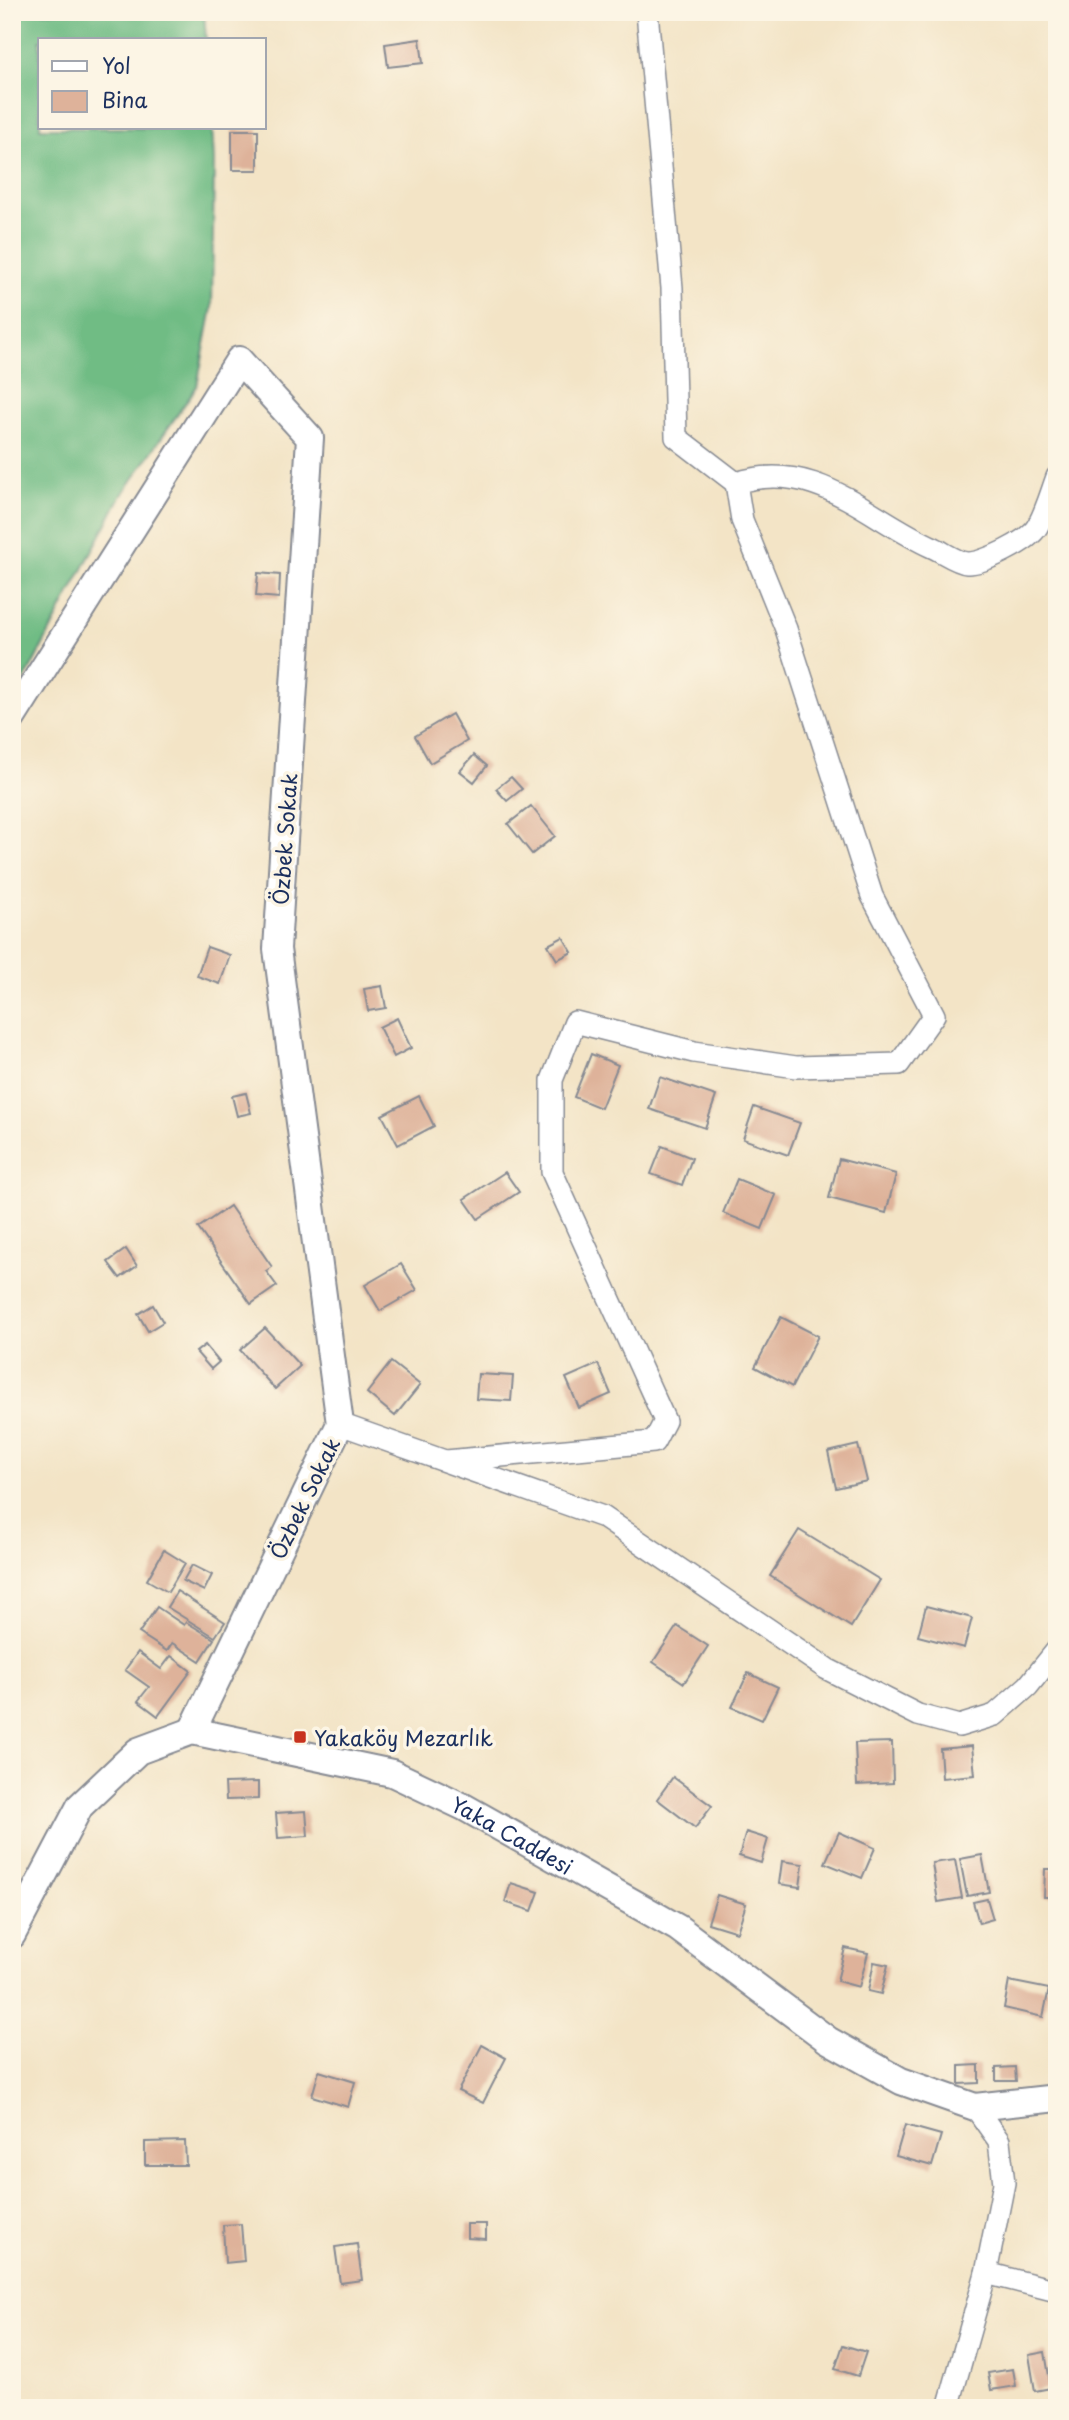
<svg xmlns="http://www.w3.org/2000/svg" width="1069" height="2420" font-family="'Playpen Sans',sans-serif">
  <rect width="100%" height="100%" fill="#fcf5e5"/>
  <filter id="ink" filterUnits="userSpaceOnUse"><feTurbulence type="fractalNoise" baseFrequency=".0143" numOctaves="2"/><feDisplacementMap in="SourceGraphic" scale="14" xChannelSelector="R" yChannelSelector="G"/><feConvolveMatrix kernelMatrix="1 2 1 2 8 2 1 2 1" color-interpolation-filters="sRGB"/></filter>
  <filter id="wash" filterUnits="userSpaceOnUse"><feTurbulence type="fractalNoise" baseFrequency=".00686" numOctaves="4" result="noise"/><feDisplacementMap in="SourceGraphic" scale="28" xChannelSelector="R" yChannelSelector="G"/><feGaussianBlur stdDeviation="1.57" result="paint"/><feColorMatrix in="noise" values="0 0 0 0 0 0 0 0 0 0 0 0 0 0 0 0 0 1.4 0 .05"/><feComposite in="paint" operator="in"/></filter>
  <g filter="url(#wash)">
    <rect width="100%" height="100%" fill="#f3e4c6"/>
    <path fill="#6fbc84" stroke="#457671" stroke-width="2" d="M12,12H204L206,40H40V128H212L214,160L212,308L197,386L120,498L12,704Z"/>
    <g id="blocks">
      <g fill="#deb29a">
        <path d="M420,39L423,63L388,67L385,44Z"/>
        <rect x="232" y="130" width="26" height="40"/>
        <path d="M258,573L280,575L279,598L256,596Z"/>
        <path d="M452,714L467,741L430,763L415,736Z"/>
        <path d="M474,755L487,766L474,782L460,771Z"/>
        <path d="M511,777L522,789L507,801L496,789Z"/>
        <path d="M531,806L555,836L532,854L508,824Z"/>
        <path d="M563,937L572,952L557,960L548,945Z"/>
        <path d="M207,947L230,955L220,984L197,976Z"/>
        <path d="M382,986L386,1008L368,1011L364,989Z"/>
        <path d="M397,1018L411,1048L394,1057L379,1027Z"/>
        <path d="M591,1054L618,1065L601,1108L574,1097Z"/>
        <path d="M660,1077L716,1096L705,1128L649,1109Z"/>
        <path d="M246,1093L251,1113L237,1116L232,1096Z"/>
        <path d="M419,1096L434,1126L398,1145L382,1115Z"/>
        <path d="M754,1107L800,1123L788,1155L743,1139Z"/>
        <path d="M662,1146L692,1158L682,1185L651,1174Z"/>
        <path d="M839,1159L896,1174L886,1213L829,1198Z"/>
        <path d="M505,1172L519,1192L478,1219L464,1199Z"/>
        <path d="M737,1179L776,1195L762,1229L723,1213Z"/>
        <path d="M230,1206L272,1267L266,1271L277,1286L251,1304L198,1228Z"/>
        <path d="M126,1249L137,1266L120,1278L108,1262Z"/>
        <path d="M401,1264L417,1290L380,1311L365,1285Z"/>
        <path d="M153,1305L163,1322L148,1331L138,1314Z"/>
        <path d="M781,1317L818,1336L792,1387L755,1367Z"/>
        <path d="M265,1328L300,1366L275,1389L240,1350Z"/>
        <path d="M205,1345L219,1362L211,1369L196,1352Z"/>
        <path d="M391,1362L420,1385L395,1416L367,1393Z"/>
        <path d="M598,1364L611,1394L579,1408L566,1378Z"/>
        <path d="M478,1374L513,1376L511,1401L476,1399Z"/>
        <path d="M858,1445L867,1481L836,1488L828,1452Z"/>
        <path d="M799,1530L880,1580L851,1627L770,1576Z"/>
        <path d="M164,1550L185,1563L168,1592L147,1580Z"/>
        <path d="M192,1565L212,1575L204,1591L183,1581Z"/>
        <path d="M177,1591L225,1622L215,1637L167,1607Z"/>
        <path d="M926,1606L972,1618L964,1648L918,1636Z"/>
        <path d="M157,1607L184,1625L186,1622L214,1639L200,1661L172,1643L167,1651L139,1633Z"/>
        <path d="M677,1626L708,1646L684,1683L653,1662Z"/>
        <path d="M138,1652L161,1669L171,1656L191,1671L158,1716L138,1701L149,1687L125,1670Z"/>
        <path d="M748,1673L778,1687L762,1720L732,1707Z"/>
        <path d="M892,1742L893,1783L857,1785L855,1743Z"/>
        <path d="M972,1746L975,1775L942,1778L940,1749Z"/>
        <path d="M673,1777L712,1806L695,1828L657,1799Z"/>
        <path d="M258,1782V1799L226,1800L225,1783Z"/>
        <path d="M306,1811L308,1836L278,1838L276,1813Z"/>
        <path d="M746,1832L768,1839L761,1863L739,1856Z"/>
        <path d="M839,1832L875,1848L862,1878L825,1863Z"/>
        <path d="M982,1855L989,1892L967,1896L960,1859Z"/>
        <path d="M955,1860L962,1898L938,1902L932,1863Z"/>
        <path d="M782,1861L803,1864L800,1887L779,1884Z"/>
        <path d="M1045,1869H1057V1897H1044Z"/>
        <path d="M511,1883L539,1892L532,1911L505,1902Z"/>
        <path d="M717,1895L746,1904L737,1932L708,1923Z"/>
        <path d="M987,1899L993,1919L979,1923L973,1902Z"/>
        <path d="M845,1948L868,1953L859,1987L837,1981Z"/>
        <path d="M874,1962L888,1965L881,1994L868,1991Z"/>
        <path d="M1009,1981L1049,1989L1043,2017L1004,2008Z"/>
        <path d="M482,2045L506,2058L483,2103L458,2091Z"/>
        <path d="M979,2065V2083L959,2084V2066Z"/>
        <path d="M1015,2067L1016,2081H996V2068Z"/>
        <path d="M319,2071L355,2082L348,2107L312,2096Z"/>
        <path d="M905,2125L941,2135L932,2166L896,2156Z"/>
        <path d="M185,2141L186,2165H145V2142Z"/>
        <path d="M241,2224L244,2261L225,2263L223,2225Z"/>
        <path d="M467,2224H486V2239L467,2238Z"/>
        <path d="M357,2244L362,2280L340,2283L335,2247Z"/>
        <path d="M843,2345L866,2352L858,2376L835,2369Z"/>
        <path d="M1045,2352L1051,2388L1035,2391L1029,2355Z"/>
        <path d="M1013,2369L1016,2386L991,2390L988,2373Z"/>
      </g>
    </g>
  </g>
  <g filter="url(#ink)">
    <use href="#blocks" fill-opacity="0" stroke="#878a92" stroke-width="2"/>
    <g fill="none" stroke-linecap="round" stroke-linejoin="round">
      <g stroke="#878a92" stroke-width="24">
        <g id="minor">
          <path d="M647,12L672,288L676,437L736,483"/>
          <path d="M340,1424L603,1517L827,1669L918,1715L959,1726L995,1715L1028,1686L1057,1650"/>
          <path d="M446,1461L654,1442L665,1421L552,1172V1080L575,1022L694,1052L796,1067L899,1064L934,1015L872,896L786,629L742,520L736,483C816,458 866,517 932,547C942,551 956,562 967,563C983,564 1029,541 1037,527C1046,512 1051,493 1057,477"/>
          <path d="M986,2273L1057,2291"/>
          <path d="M948,2408L986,2273L1004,2183L999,2141L975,2107"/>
        </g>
      </g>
      <g stroke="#878a92" stroke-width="30">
        <g id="tertiary">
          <path d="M12,718L239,360L310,438L277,949L340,1424L192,1731"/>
          <path id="s1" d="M12,1935L80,1806L138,1751L192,1731L392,1773L464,1807L678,1928L828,2040L901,2081L975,2107L1057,2098"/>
        </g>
      </g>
      <use href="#minor" stroke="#fff" stroke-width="21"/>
      <use href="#tertiary" stroke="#fff" stroke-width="26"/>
    </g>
  </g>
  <rect fill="#c8321e" stroke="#fcf5e5" stroke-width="2.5" x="293" y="1730" width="14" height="14" rx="3.5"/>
  <g text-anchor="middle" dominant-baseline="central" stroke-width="7" stroke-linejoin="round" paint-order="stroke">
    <g font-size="21" fill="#1b2f5e" stroke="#fcf5e5">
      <text transform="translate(284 839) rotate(-86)">Özbek Sokak</text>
      <text transform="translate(304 1498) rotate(-64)">Özbek Sokak</text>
      <text stroke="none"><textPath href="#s1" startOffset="623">Yaka Caddesi</textPath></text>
    </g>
    <g font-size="21" fill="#1b2f5e" stroke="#fcf5e5" text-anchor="start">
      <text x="314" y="1737">Yakaköy Mezarlık</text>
    </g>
  </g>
  <rect width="1069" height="2420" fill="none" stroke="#fcf5e5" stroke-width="42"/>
  <rect x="38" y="38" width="228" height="91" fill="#fcf5e5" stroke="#a2a6af" stroke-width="2"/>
  <rect x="52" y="61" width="35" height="10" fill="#ffffff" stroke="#a2a6af" stroke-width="2"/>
  <text x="102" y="74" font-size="21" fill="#1b2f5e">Yol</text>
  <rect x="52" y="91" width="35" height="21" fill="#deb29a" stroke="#a2a6af" stroke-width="2"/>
  <text x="102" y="108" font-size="21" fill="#1b2f5e">Bina</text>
</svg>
